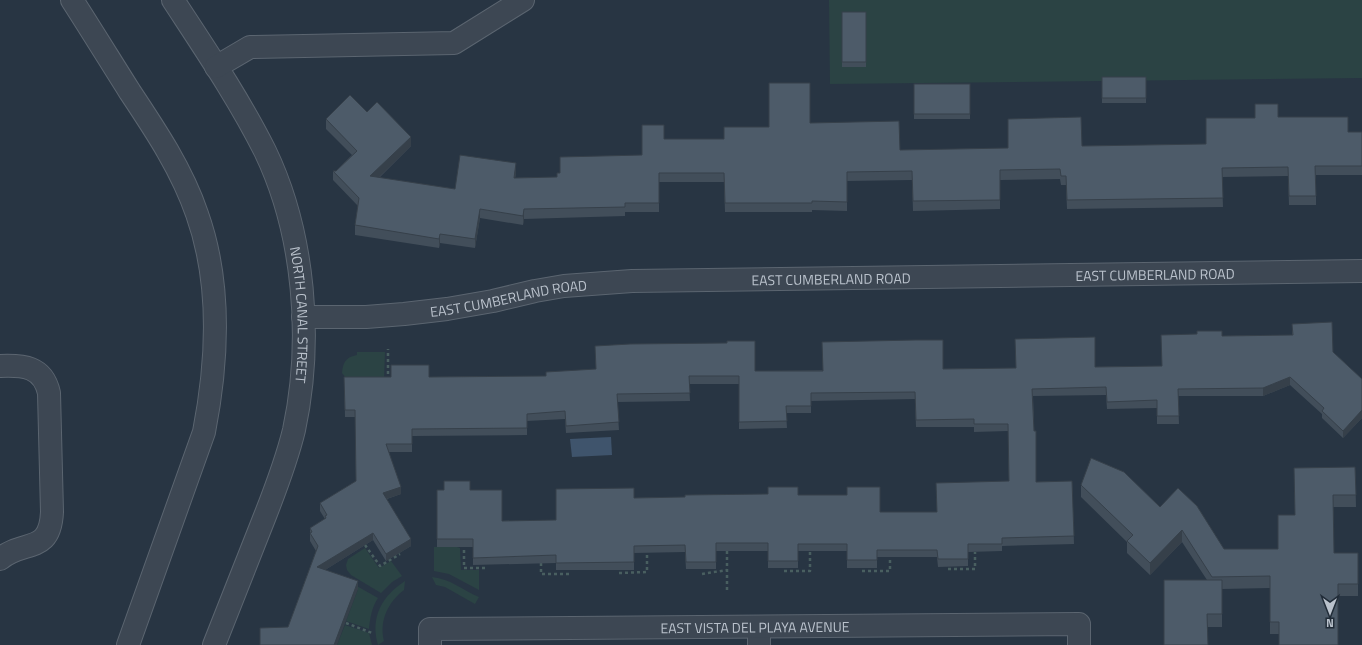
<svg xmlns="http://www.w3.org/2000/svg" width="1362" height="645" font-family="'Titillium Web',sans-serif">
  <rect width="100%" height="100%" fill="#283543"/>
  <g fill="#2b4344">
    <path d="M829,0H1362V78L830,84Z"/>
    <path d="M357,352H385L384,379H347L342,373C343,362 346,357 357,355Z"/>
    <path d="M434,547H457L460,548L461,570H479V590L449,574L434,571Z"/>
    <path d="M365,548L379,568L391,561L402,576L392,582L381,593L351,575L347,570L346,565L348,559Z"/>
    <path d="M432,577C451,579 462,590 479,597L475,604L445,587L436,585Z"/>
    <path d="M405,581L404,590C388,602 379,621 384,641L378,645C370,617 382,596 405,581Z"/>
    <path d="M355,585L378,598C372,607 370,618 369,629L346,621L358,589Z"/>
    <path d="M345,625L369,633L372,645H337Z"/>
  </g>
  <path fill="#3f546c" d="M611,437L612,455L572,457L570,439Z"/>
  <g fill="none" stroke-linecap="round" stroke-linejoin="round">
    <g stroke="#5b6570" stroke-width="24">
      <g id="minor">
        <path d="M72,0C92,31 111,62 130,92C156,131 182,170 197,214C222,284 218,360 204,432L128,645"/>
        <path id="s1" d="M173,0C205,49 239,99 265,151C305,234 313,341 294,430C287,459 276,488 265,516C248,559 231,602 214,645"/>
        <path d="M216,67L250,47L454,43L523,0"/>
        <path id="s2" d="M303,317H366L404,314L447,309L493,301L535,291L564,286L632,281L1362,271"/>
        <path d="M0,366C23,365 43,366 49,393L52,512C50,555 24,539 0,559"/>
        <path d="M759,627V645"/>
        <path id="s3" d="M430,645V629L1079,624V645"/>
      </g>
    </g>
    <g stroke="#495f60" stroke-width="2.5" stroke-dasharray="3 3" stroke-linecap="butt">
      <path d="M388,380V349"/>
      <path d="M464,544V568H488"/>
      <path d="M365,545L380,566L400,554"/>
      <path d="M727,551V593"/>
      <path d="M541,563V574H571"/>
      <path d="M948,569H975V552"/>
      <path d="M784,571H810V551"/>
      <path d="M862,571H890V557"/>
      <path d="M619,573L647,572V553"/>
      <path d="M702,574L727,570"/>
      <path d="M346,623L372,633"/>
    </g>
    <use href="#minor" stroke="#3d4753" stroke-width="22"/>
  </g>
  <g fill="#424e5a">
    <rect x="842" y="12" width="24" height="55"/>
    <rect x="1102" y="77" width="44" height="26"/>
    <rect x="914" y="84" width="56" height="35"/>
    <path d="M367,112L411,146L379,178L455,189L516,173L515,178L557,177L560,173L642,155L664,139H724L769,127L810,123L900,150L1008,148L1082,146L1206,144L1278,117L1348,132H1362V175H1316V205H1289L1288,176L1222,177L1223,207L1067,209L1066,185H1061L1060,179L1000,180V209L913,211L912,180L847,181V211L812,210V212H725L724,182H659V212H625V216L524,219L523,225L480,218L475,248L440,243L439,248L355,235V225L358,206L333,180V171H336L352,155L326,129V119Z"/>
    <path d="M1292,324L1333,352L1362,379V418L1343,438L1322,418V414L1290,385L1263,396H1178L1179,424H1157V408L1107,409L1106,395L1033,396L1036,482L1072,481L1074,544L1002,546V551L968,552V566L938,567L937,557H877V568H847V551H798V568H768V551H716V569H686L685,552L634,553V570H556V563L473,565V547H437V490H470L502,521L556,520L634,498L798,495L880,512H937L1009,481L1008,431L974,432V427H916L915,399L811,401V413H786L787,428L739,429V384H689L690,401L617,402L619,430L566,433L565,419L527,421V435L412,436V452H389L401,494L387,499L411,546L386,561L373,540L325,570L358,589L288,627L316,551L310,541V528L325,519L320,511V503L356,481L355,417H345L344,377H429L546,376L596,369L595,346L755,371L1016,368L1162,366L1222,336L1292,335Z"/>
    <path d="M1355,467L1356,507H1333L1334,553H1358V596H1338L1279,634H1270V588L1222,589V627H1207V580L1182,542L1150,575L1127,553V542L1081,497V485L1160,507L1224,549H1278L1295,515Z"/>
  </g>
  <g fill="#36404a">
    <path d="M411,137V146L370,186V176Z"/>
    <path d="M516,163V173L514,187V178Z"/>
    <path d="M480,209V218L475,248V239Z"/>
    <path d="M524,209V219L523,225V216Z"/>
    <path d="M440,234V243L439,248V239Z"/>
    <path d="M1290,377V385L1263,396V388Z"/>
    <path d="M1362,410V418L1343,438V431Z"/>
    <path d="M401,487V494L383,500V493Z"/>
    <path d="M1182,530V542L1150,575V563Z"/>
    <path d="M373,533V540L317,575V567Z"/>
    <path d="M411,539V546L386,561V554Z"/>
    <path d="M358,581V589L337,645H334Z"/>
  </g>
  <g fill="#4d5b69" stroke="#36404a">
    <rect x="842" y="12" width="24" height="50"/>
    <rect x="1102" y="77" width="44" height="21"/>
    <path d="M769,83H810V123L899,121L900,150L1008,148V119L1081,117L1082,146L1206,144V118H1255V104H1278V117H1348V132H1362V166H1315L1316,196H1289L1288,167L1222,168L1223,198L1067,200L1066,176H1061L1060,169L1000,170V200L913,201L912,171L847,172V202L812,201V203H725L724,173H659V203H625V207L524,209L523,216L480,209L475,239L440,234L439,239L355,225L359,198L333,171H336L357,151L326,119L350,95L367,112L377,102L411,137L370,176L455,189L460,155L516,163L514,178L557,177V173H560V157L642,155V125H664V139H724V127H769Z"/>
    <rect x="914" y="84" width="56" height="30"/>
    <path d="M1332,322L1333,352L1362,379V410L1343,431L1322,411L1324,408L1290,377L1263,388L1178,389L1179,416H1157V400L1107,402L1106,387L1032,389L1034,431H1036V482L1072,481L1074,536L1002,538V544H968V559H938L937,550H877V560H847V544H798V561H768V543H716V562H686L685,545L634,546V562L556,563V555L473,558V539H437V490H444V481H470V490H502V521L556,520V489L634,488V498L685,497V495L768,494V487H798V495H847V487H880V512H937L936,483L1009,481L1008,424H974V419L916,420L915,392L811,393V406H786L787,421L739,422V376H689L690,393L617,394L619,422L566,426L565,411L527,414V428L412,429V444H386L401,487L383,493L411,539L386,554L373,533L317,567L358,581L334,645H260V628L288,627L318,546L310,533L312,532L310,528L326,518L325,516L327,515L320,503L356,481L355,410H345L344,377H391V365H429V377L546,376V372L596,369L595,346L630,344L727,343V341H755V371H823L822,342L915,340H943V369L1016,368L1015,339L1095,337V367L1162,366L1161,335L1197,334V331H1222V336L1293,335L1292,324Z"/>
    <path d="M1091,458L1124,472L1160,507L1178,488L1197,506L1224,549H1278V515H1295L1294,468L1355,467L1356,495H1333L1334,553H1358V584H1338V645H1279V622H1270V576L1212,577L1182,530L1150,563L1127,541L1133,535L1081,485Z"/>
    <path d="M1164,580H1222V614H1207L1208,645H1164Z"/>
  </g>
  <g text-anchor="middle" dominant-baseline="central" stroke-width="3.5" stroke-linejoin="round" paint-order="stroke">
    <g font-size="14" fill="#bac2cc" stroke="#212c38">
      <text stroke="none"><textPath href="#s2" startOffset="855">EAST CUMBERLAND ROAD</textPath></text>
      <text stroke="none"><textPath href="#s2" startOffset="531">EAST CUMBERLAND ROAD</textPath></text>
      <text stroke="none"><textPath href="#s2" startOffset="207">EAST CUMBERLAND ROAD</textPath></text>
      <text stroke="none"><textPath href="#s1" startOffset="346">NORTH CANAL STREET</textPath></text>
      <text stroke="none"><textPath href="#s3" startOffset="341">EAST VISTA DEL PLAYA AVENUE</textPath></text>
    </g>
  </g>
  <g transform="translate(1330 613) rotate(180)" stroke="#212c38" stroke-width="3" paint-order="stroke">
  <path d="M0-3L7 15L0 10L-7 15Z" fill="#bac2cc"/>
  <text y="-6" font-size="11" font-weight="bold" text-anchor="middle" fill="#bac2cc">N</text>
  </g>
</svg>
